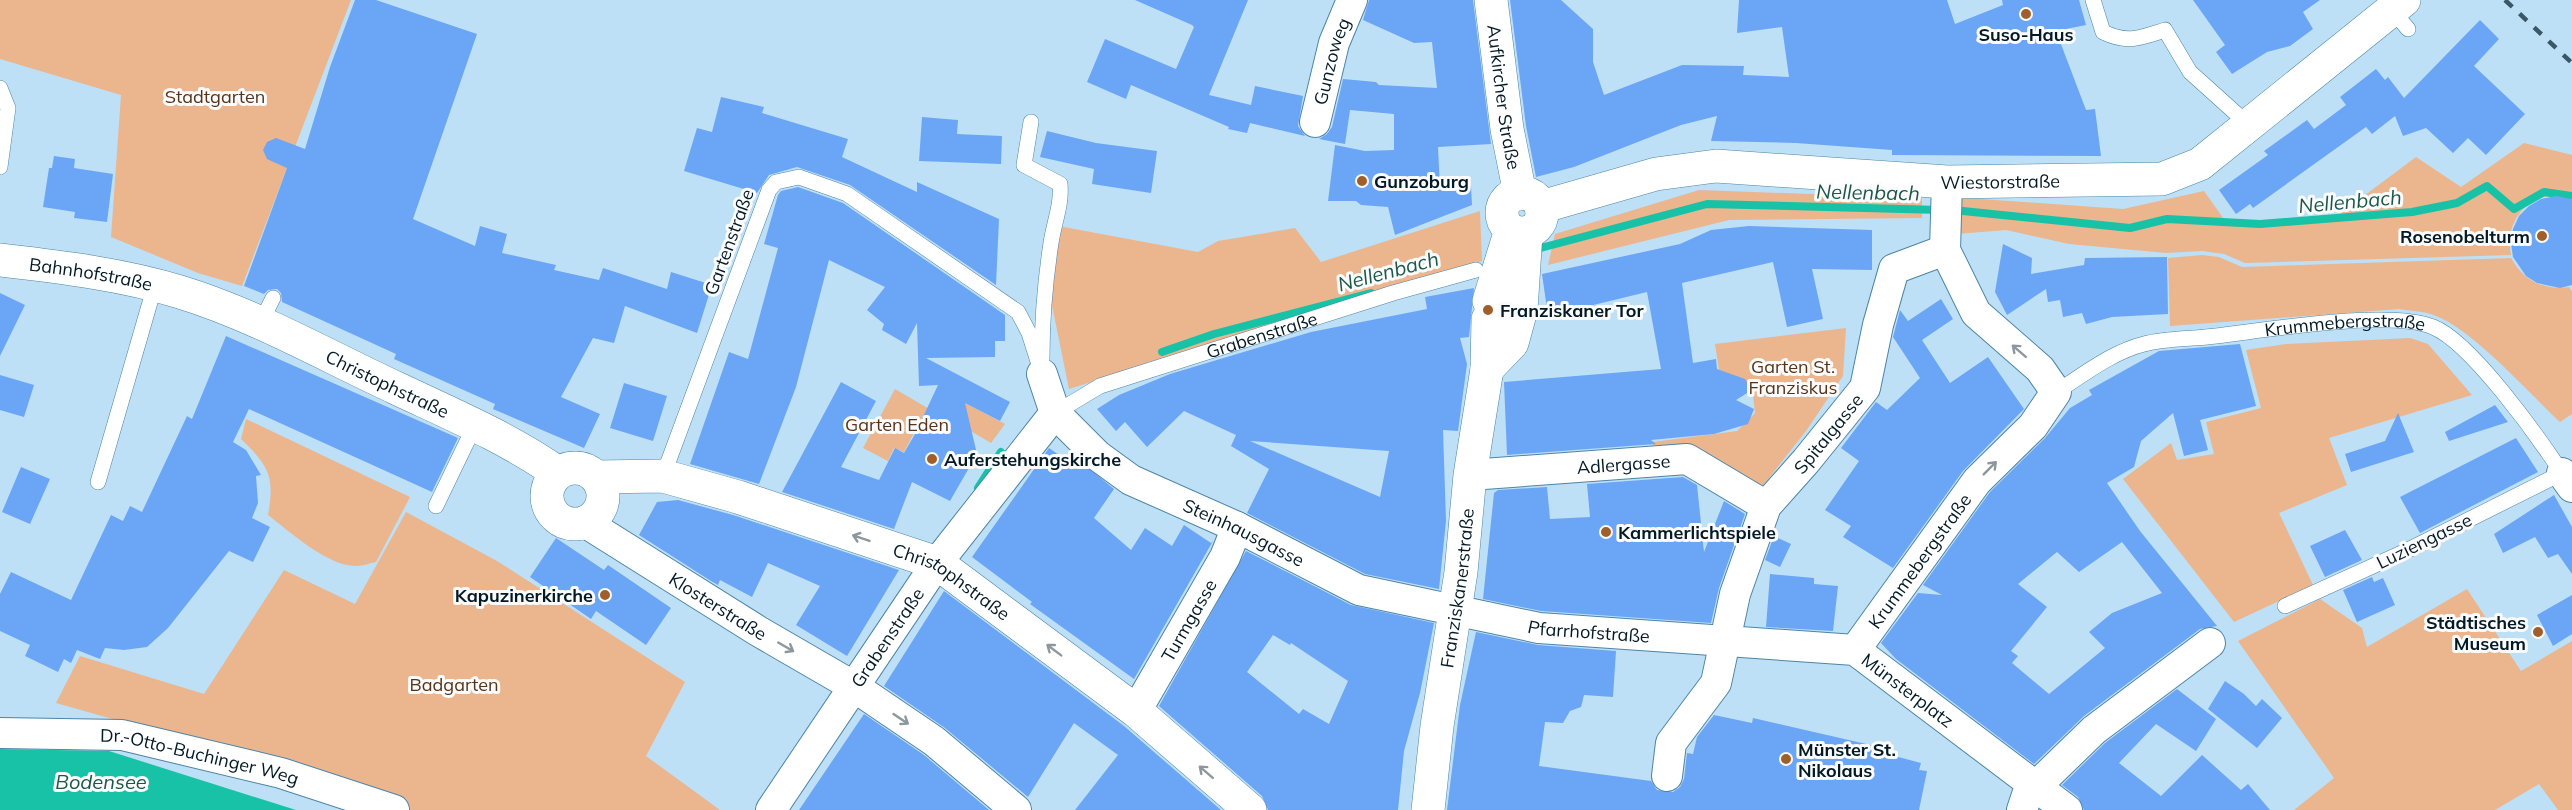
<svg xmlns="http://www.w3.org/2000/svg" width="2572" height="810" font-family="Mulish,sans-serif">
  <rect width="100%" height="100%" fill="#bde0f6"/>
  <g fill="#ebb58e">
    <path d="M0,0H351L242,286L198,273L111,237L121,95L0,59Z"/>
    <path d="M2524,143L2572,155V198C2534,187 2503,217 2511,255L2245,263L2224,254L2202,251L2166,253L2069,244L2006,230L1957,234L1953,197L2123,209L2204,191L2226,222L2337,216L2416,157L2461,187Z"/>
    <path d="M1699,190L1922,198V218L1729,220L1548,265L1555,234Z"/>
    <path d="M1480,211L1482,261L1069,389L1045,271L1053,225L1198,252L1218,241L1295,228L1321,262Z"/>
    <path d="M2202,255L2219,257L2242,267L2511,258C2524,281 2542,290 2569,287L2572,292V414L2560,422C2529,393 2473,330 2436,316C2424,311 2411,311 2399,309L2170,326L2168,258Z"/>
    <path d="M1846,328L1843,376L1806,431L1757,493L1654,455L1653,442L1737,431L1755,413L1752,388L1731,374L1720,377L1715,344Z"/>
    <path d="M2410,338L2428,344L2472,395L2329,438L2347,485L2279,513L2313,585L2234,622L2123,479L2171,443L2177,460L2214,454L2206,422L2261,408L2246,350L2286,344Z"/>
    <path d="M895,389L936,413L948,394L1005,424L991,443L943,415L938,424L923,416L904,452L894,448L888,461L863,448Z"/>
    <path d="M246,419L410,497L376,562C370,563 363,566 357,566C328,567 289,531 268,515C275,476 269,466 241,439Z"/>
    <path d="M406,512L497,561L685,682L646,756L720,810H408L260,761L56,703L80,656L204,694L284,570L355,604Z"/>
    <path d="M2467,589L2521,671L2572,641V810H2558L2539,784L2495,810H2294L2334,778L2238,641L2320,599L2362,628L2367,647Z"/>
  </g>
  <path fill="#18c2a6" d="M0,749L109,751L296,810H0Z"/>
  <g fill="none" stroke-linecap="round" stroke-linejoin="round">
    <g stroke="#18c2a6" stroke-width="8">
      <path d="M1953,210L2130,228L2167,219L2260,224L2412,212L2457,203L2487,186L2514,209L2544,192L2572,196"/>
      <path d="M1533,250L1707,204L1941,210"/>
      <path d="M1162,352L1214,334L1371,293"/>
      <path d="M978,488L1001,452"/>
    </g>
  </g>
  <g fill="#6ba5f5" fill-rule="evenodd">
    <path d="M355,0H376L477,34L413,219L475,246L480,226L507,234L502,253L556,265L554,270L599,280L603,268L667,289L671,272L712,285L697,333L625,306L614,343L593,338L561,397L600,414L584,448L493,409L495,404L394,359L396,354L282,302L281,293L277,289L268,290L264,294L244,286L287,168L267,159L263,150L267,142L276,138L305,149L330,67Z"/>
    <path d="M1135,0H1248L1209,95L1251,105L1255,86L1303,96L1298,126L1305,136L1250,123L1247,133L1228,129L1229,127L1131,85L1126,99L1087,82L1105,39L1176,69L1194,27L1192,25Z"/>
    <path d="M1369,0H1473L1491,144L1438,147L1440,188L1471,186L1472,205L1395,235L1388,207L1361,205L1356,201H1328L1335,145L1365,151L1394,150V114L1350,110L1345,144L1319,139L1327,134L1332,127L1343,79L1376,82L1379,85L1437,88L1432,42L1414,43L1363,20Z"/>
    <path d="M1510,0H1561L1593,29V62L1604,95L1682,65L1744,66L1743,75L1789,77L1782,27L1737,33L1739,0H1947L1955,24L2003,5L2002,0H2079L2086,25L2056,31L2086,110L2095,109L2101,156L1892,155V150L1796,143L1711,141L1717,116L1681,125L1574,167L1536,177L1526,126Z"/>
    <path d="M2193,0H2320L2303,12L2313,29L2290,46L2267,52L2232,74L2216,52L2225,45Z"/>
    <path d="M2480,20L2499,39L2474,66L2525,114L2486,155L2468,138L2453,153L2426,128L2403,136L2395,116L2372,134L2366,127L2253,208L2250,204L2236,214L2219,190L2268,155L2264,151L2307,120L2314,129L2346,105L2340,97L2376,69L2385,80L2388,77L2404,98Z"/>
    <path d="M721,97L764,107L762,113L848,139L842,157L917,192V182L999,219L996,285L850,185L797,167L769,175L757,193L684,171L697,128L712,132Z"/>
    <path d="M922,117L958,120L957,134L1002,136L1001,164L919,161Z"/>
    <path d="M1047,131L1096,143L1157,151L1151,193L1092,184L1094,169L1040,157Z"/>
    <path d="M54,156L75,159L74,168L113,174L107,222L74,218L75,212L43,207L49,168H52Z"/>
    <path d="M798,187L843,203L1005,315V341H995V357L926,358L1010,402L1000,421L965,403L977,454L950,501L912,482L894,529L782,492L841,382L876,401L841,467L879,480L895,448L904,453L915,434L938,385L919,386L917,323L906,344L882,330L884,324L867,310L885,287L829,260L796,387L759,484L690,464L729,352L748,359L778,248L764,244L778,195L781,191Z"/>
    <path d="M2556,196L2572,199V285L2560,288L2537,283L2526,276L2513,257L2511,243L2513,229L2519,216L2529,206L2541,199Z"/>
    <path d="M1749,226L1872,230V270L1812,269L1823,319L1787,327L1773,262L1682,283L1693,363L1716,359L1717,369L1745,379L1752,390L1736,400L1754,409L1748,424L1714,434L1651,440L1656,444L1507,455L1504,382L1661,369L1647,292L1548,316L1542,274L1680,244L1711,230Z"/>
    <path d="M2003,244L2032,258L2031,274L2084,265L2085,258L2167,257L2168,314L2112,317L2086,324L2082,313L2063,317L2060,300L2048,302L2046,289L2007,315L1995,292Z"/>
    <path d="M1474,288L1469,337L1460,338L1467,364L1458,431L1443,430L1446,521L1439,589L1365,574L1247,513L1269,469L1231,446L1236,435L1184,411L1147,447L1125,422L1116,431L1097,409L1119,395L1170,374L1311,332L1427,309L1425,297ZM1250,441L1389,451L1380,497Z"/>
    <path d="M0,293L25,305L0,356Z"/>
    <path d="M1941,299L1953,319L1922,340L1950,383L1988,357L2024,409L1963,471L1893,568L1843,537L1851,526L1825,510L1859,461L1841,448L1876,402L1887,410L1920,378L1893,337L1900,310L1908,321Z"/>
    <path d="M226,336L458,438L432,492L249,409L233,442L246,450L261,475L256,476L258,503L252,518L270,527L253,562L229,551L168,628L147,647L124,650L105,648L100,659L77,650L71,663L64,659L58,672L25,656L30,645L0,631V594L11,572L71,600L111,515L123,521L130,506L142,512L187,416L192,419Z"/>
    <path d="M2240,344L2256,406L2200,420L2208,450L2184,456L2173,413L2141,441L2134,467L2107,483L2140,531L2217,626L2200,629L2084,716L2034,764L1896,659L1881,643L1918,593L1942,595L1923,585L1990,492L2045,438L2070,408L2092,395L2089,390L2159,351ZM2122,542L2162,593L2112,613L2089,632L2105,648L2049,694L2012,663L2018,656L2011,651L2047,607L2018,584L2057,552L2079,572Z"/>
    <path d="M0,375L34,385L24,417L0,410Z"/>
    <path d="M624,383L667,396L653,441L610,428Z"/>
    <path d="M2495,405L2508,422L2449,441L2445,432Z"/>
    <path d="M2398,413L2414,452L2351,472L2345,454L2385,441Z"/>
    <path d="M2516,438L2538,472L2420,533L2400,497Z"/>
    <path d="M1049,448L1069,462L1074,456L1114,489L1094,518L1131,550L1145,528L1172,546L1184,525L1211,543L1213,541L1134,679L1030,604L1032,602L972,557Z"/>
    <path d="M21,467L50,479L30,524L2,512Z"/>
    <path d="M1683,477L1697,485L1704,552L1724,501L1745,514L1719,588L1711,623L1541,611L1483,599L1494,493L1498,490L1547,487L1550,519L1590,517L1587,484Z"/>
    <path d="M2554,495L2572,527V574L2558,554L2548,558L2535,537L2503,553L2494,534Z"/>
    <path d="M678,500L733,515L899,570L847,656L796,625L820,586L768,563L752,597L720,580L718,585L711,581L639,535L657,502Z"/>
    <path d="M2345,530L2362,560L2325,577L2310,546Z"/>
    <path d="M1774,536L1791,544L1780,567L1765,560Z"/>
    <path d="M556,538L604,570L608,565L671,608L646,645L596,611L591,619L530,577Z"/>
    <path d="M1246,551L1351,605L1434,623L1420,693L1404,751L1398,810H1268L1262,796L1159,706ZM1273,635L1290,645L1291,643L1348,681L1329,724L1303,709L1299,714L1247,672Z"/>
    <path d="M1770,574L1814,578V584L1838,586L1833,631L1766,627Z"/>
    <path d="M2372,577L2374,582L2383,578L2395,605L2357,622L2343,590Z"/>
    <path d="M944,591L1124,726L1221,810H1075L1118,755L1074,723L1028,797L945,728L884,686Z"/>
    <path d="M2572,595V634L2553,646L2537,615Z"/>
    <path d="M1476,632L1538,645L1616,651L1613,697L1584,695L1581,707L1570,711L1563,723L1545,722L1539,766L1651,781L1657,790L1673,792L1680,787L1684,779L1687,753L1693,754L1697,737L1714,715L1752,723L1753,718L1888,749L1887,754L1921,763L1919,770L1927,771L1919,810H1447L1460,705Z"/>
    <path d="M2225,681L2244,694L2256,706L2262,699L2282,718L2257,748L2208,709Z"/>
    <path d="M2177,689L2216,719L2196,751L2156,724L2119,763L2161,796L2202,755L2241,790L2248,784L2270,810H2084L2078,797L2062,785L2105,743Z"/>
    <path d="M864,714L924,755L989,810H799Z"/>
  </g>
  <g fill="none" stroke-linecap="round" stroke-linejoin="round">
    <g stroke="#4c85a7" stroke-width="16">
      <g id="lane">
        <path d="M2093,0L2103,32C2128,44 2140,38 2165,30L2190,72L2250,126"/>
        <path d="M2392,10L2408,29"/>
        <path d="M0,88L8,108L0,167"/>
        <path d="M1031,122L1024,165L1060,184C1062,205 1054,222 1051,243C1045,282 1042,319 1042,359"/>
        <path d="M260,324L273,298"/>
        <path id="s1" d="M2056,392C2083,375 2112,352 2144,344C2166,338 2193,339 2216,336C2267,330 2390,309 2433,327C2471,342 2539,438 2562,473L2406,551L2285,606"/>
        <path id="s2" d="M1055,413L1100,386L1393,293L1476,270"/>
        <path d="M663,476L769,190L776,182L799,177L847,194L1018,312L1029,333L1042,374"/>
        <path d="M98,482L155,285"/>
        <path d="M436,506L475,425"/>
      </g>
    </g>
    <g stroke="#4c85a7" stroke-width="32">
      <g id="street">
        <path id="s3" d="M1315,122L1334,43L1352,0"/>
        <path id="s4" d="M1042,374L1055,413L1098,456L1131,480L1237,527L1359,590L1539,628L1855,650L2067,810"/>
        <path d="M2562,473L2572,487"/>
        <path id="s5" d="M1470,475L1687,459L1766,506"/>
        <path id="s6" d="M586,523L758,631L853,686L934,741L1016,810"/>
        <path id="s7" d="M1855,650L1977,481L2033,426L2056,392L2040,369L1976,313L1945,250L1947,182"/>
        <path id="s8" d="M1136,711L1225,557L1237,527"/>
        <path id="s9" d="M0,733L122,735L281,773L394,810"/>
        <path id="s10" d="M1667,776L1671,743L1716,683L1735,594L1766,506L1806,461L1865,388L1878,325L1894,269L1945,250"/>
        <path id="s11" d="M771,810L937,563L1055,413"/>
        <path d="M2022,810L2027,795L2094,730L2210,643"/>
      </g>
    </g>
    <g stroke="#4c85a7" stroke-width="34">
      <g id="secondary">
        <path id="s12" d="M1491,0L1507,129L1520,194"/>
        <circle cx="1522" cy="213" r="20"/>
        <path id="s13" d="M1541,207L1656,174L1716,166L1947,182L2162,179L2200,164L2404,0"/>
        <path id="s14" d="M0,260C60,267 122,274 180,292C255,315 325,355 396,388C451,414 508,438 558,473"/>
        <path d="M1489,301L1511,230"/>
        <path d="M1487,369L1512,343L1521,310L1526,233"/>
        <circle cx="575" cy="496" r="28"/>
        <path id="s15" d="M596,477L663,476L738,497L937,563L1136,711L1250,810"/>
        <path id="s16" d="M1428,810L1437,726L1461,572L1470,475L1487,369L1488,319"/>
      </g>
    </g>
    <use href="#lane" stroke="#fff" stroke-width="15"/>
    <use href="#street" stroke="#fff" stroke-width="30"/>
    <use href="#secondary" stroke="#fff" stroke-width="33"/>
    <path stroke="#3b5665" stroke-width="4.5" stroke-dasharray="10 10" stroke-linecap="butt" d="M2505,0L2572,63"/>
  </g>
  <defs><path id="oneway-shaft" d="M-6 0H5M1.5-3L5.5 0L1.5 3" fill="none" stroke-width="1.6" stroke-linecap="round" stroke-linejoin="round" transform="scale(1.5)"/></defs>
  <g stroke="#8d989d">
    <use href="#oneway-shaft" transform="translate(2019 351) rotate(-139)"/>
    <use href="#oneway-shaft" transform="translate(1990 468) rotate(-45)"/>
    <use href="#oneway-shaft" transform="translate(861 538) rotate(-161)"/>
    <use href="#oneway-shaft" transform="translate(786 647) rotate(30)"/>
    <use href="#oneway-shaft" transform="translate(1054 650) rotate(-143)"/>
    <use href="#oneway-shaft" transform="translate(901 719) rotate(34)"/>
    <use href="#oneway-shaft" transform="translate(1206 772) rotate(-139)"/>
  </g>
  <g fill="#a05f2a" stroke="#fbfbfb" stroke-width="2">
    <circle cx="2026" cy="14" r="6"/>
    <circle cx="1362" cy="181" r="6"/>
    <circle cx="2542" cy="236" r="6"/>
    <circle cx="1488" cy="310" r="6"/>
    <circle cx="932" cy="459" r="6"/>
    <circle cx="1606" cy="532" r="6"/>
    <circle cx="605" cy="595" r="6"/>
    <circle cx="2538" cy="632" r="6"/>
    <circle cx="1786" cy="759" r="6"/>
  </g>
  <g text-anchor="middle" dominant-baseline="central" stroke-width="6" stroke-linejoin="round" paint-order="stroke">
    <g font-size="18" font-weight="bold" fill="#021926" stroke="#fbfbfb" text-anchor="start">
      <text x="2026" y="34" text-anchor="middle">Suso-Haus</text>
      <text x="1374" y="181">Gunzoburg</text>
      <text x="2530" y="236" text-anchor="end">Rosenobelturm</text>
      <text x="1500" y="310">Franziskaner Tor</text>
      <text x="944" y="459">Auferstehungskirche</text>
      <text x="1618" y="532">Kammerlichtspiele</text>
      <text x="593" y="595" text-anchor="end">Kapuzinerkirche</text>
      <text x="2526" y="622" text-anchor="end">Städtisches<tspan x="2526" dy="21">Museum</tspan></text>
      <text x="1798" y="749">Münster St.<tspan x="1798" dy="21">Nikolaus</tspan></text>
    </g>
    <g font-size="18" fill="#021926" stroke="#fbfbfb">
      <text stroke="none"><textPath href="#s3" startOffset="63">Gunzoweg</textPath></text>
      <text stroke="none"><textPath href="#s12" startOffset="98">Aufkircher Straße</textPath></text>
      <text stroke="none"><textPath href="#s13" startOffset="465">Wiestorstraße</textPath></text>
      <text transform="translate(729 242) rotate(-70)">Gartenstraße</text>
      <text stroke="none"><textPath href="#s14" startOffset="92">Bahnhofstraße</textPath></text>
      <text stroke="none"><textPath href="#s1" startOffset="303">Krummebergstraße</textPath></text>
      <text stroke="none"><textPath href="#s2" startOffset="222">Grabenstraße</textPath></text>
      <text stroke="none"><textPath href="#s14" startOffset="410">Christophstraße</textPath></text>
      <text stroke="none"><textPath href="#s10" startOffset="388">Spitalgasse</textPath></text>
      <text stroke="none"><textPath href="#s5" startOffset="154">Adlergasse</textPath></text>
      <text stroke="none"><textPath href="#s4" startOffset="267">Steinhausgasse</textPath></text>
      <text transform="translate(2424 541) rotate(-26)">Luziengasse</text>
      <text stroke="none"><textPath href="#s7" startOffset="110">Krummebergstraße</textPath></text>
      <text stroke="none"><textPath href="#s15" startOffset="376">Christophstraße</textPath></text>
      <text stroke="none"><textPath href="#s16" startOffset="224">Franziskanerstraße</textPath></text>
      <text stroke="none"><textPath href="#s6" startOffset="156">Klosterstraße</textPath></text>
      <text stroke="none"><textPath href="#s8" startOffset="105">Turmgasse</textPath></text>
      <text stroke="none"><textPath href="#s4" startOffset="630">Pfarrhofstraße</textPath></text>
      <text stroke="none"><textPath href="#s11" startOffset="208">Grabenstraße</textPath></text>
      <text stroke="none"><textPath href="#s4" startOffset="963">Münsterplatz</textPath></text>
      <text stroke="none"><textPath href="#s9" startOffset="202">Dr.-Otto-Buchinger Weg</textPath></text>
    </g>
    <g font-size="18" fill="#563318" stroke="#fbfbfb">
      <text x="215" y="96">Stadtgarten</text>
      <text x="1793" y="366">Garten St.<tspan x="1793" dy="21">Franziskus</tspan></text>
      <text x="897" y="424">Garten Eden</text>
      <text x="454" y="684">Badgarten</text>
    </g>
    <g font-size="20" font-style="italic" fill="#1a574a" stroke="#fbfbfb">
      <text transform="translate(1868 192) rotate(1)">Nellenbach</text>
      <text transform="translate(2350 201) rotate(-5)">Nellenbach</text>
      <text transform="translate(1388 271) rotate(-15)">Nellenbach</text>
      <text x="101" y="781">Bodensee</text>
    </g>
  </g>
</svg>
